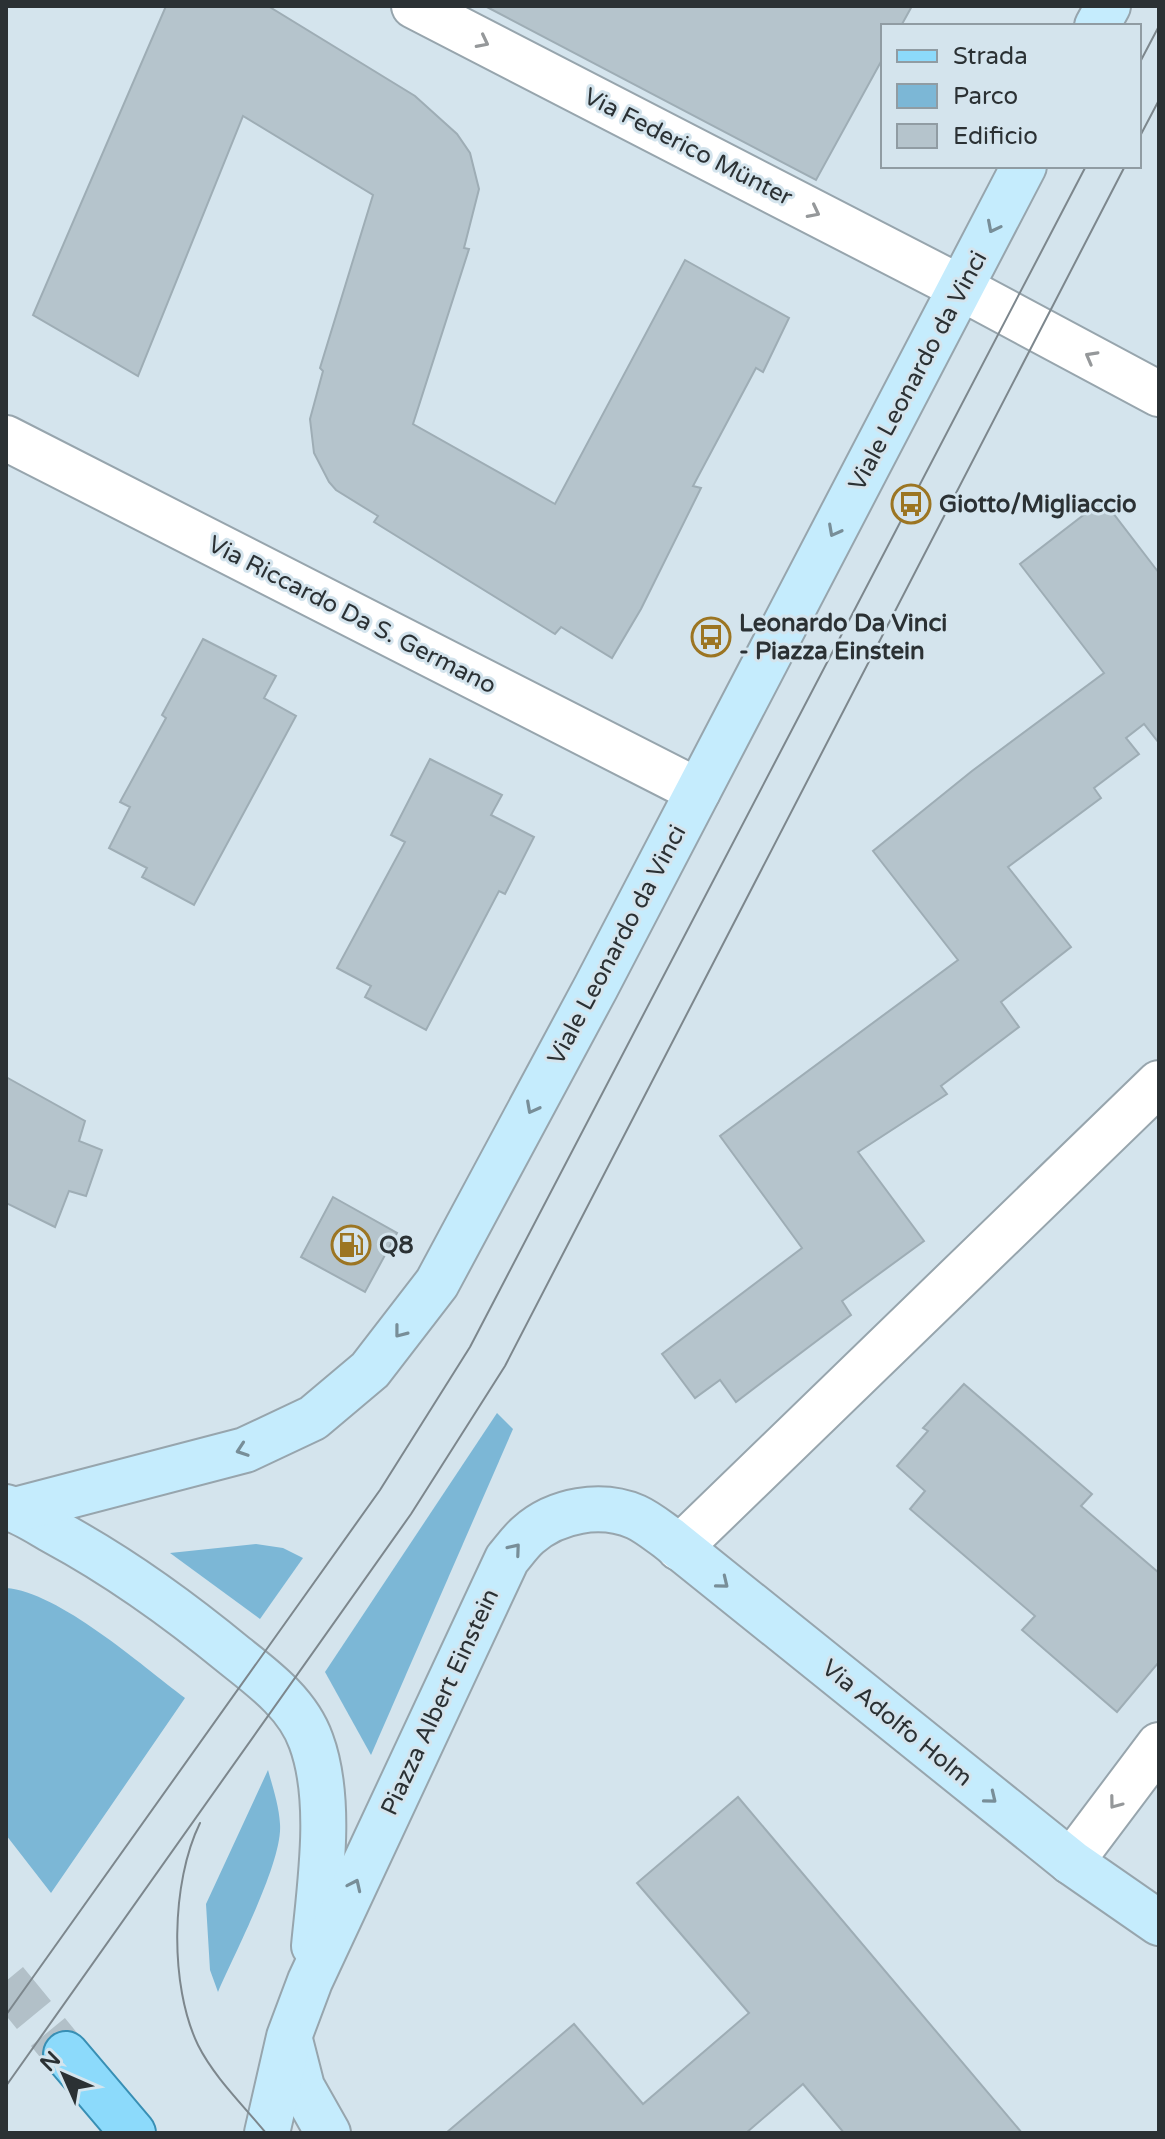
<svg xmlns="http://www.w3.org/2000/svg" width="1165" height="2139" font-family="'Varela Round',sans-serif">
  <rect width="100%" height="100%" fill="#d4e4ed"/>
  <g fill="#7cb7d6">
    <path d="M497,1413L513,1429L371,1755L325,1672Z"/>
    <path d="M256,1544L283,1548L303,1558L260,1619L170,1553Z"/>
    <path d="M6,1588C59,1592 141,1665 185,1698L51,1893L6,1835Z"/>
    <path d="M268,1770C273,1788 279,1806 280,1824C283,1862 234,1954 218,1992L210,1970L206,1904Z"/>
  </g>
  <g fill="#b5c4cc" stroke="#9eadb5" stroke-width="2">
    <path d="M166,6H268L415,96L457,134L470,153L479,189L464,248L469,249L413,424L555,504L685,260L789,318L763,372L756,368L693,486L701,488L641,609L612,658L561,627L555,634L374,522L378,516L336,490L329,482L314,453L310,419L323,371L320,368L373,195L243,116L138,376L33,315Z"/>
    <path d="M485,6H912L901,26H883V58L816,180Z"/>
    <path d="M1103,500L1159,573V743L1144,724L1126,738L1139,754L1094,788L1101,798L1008,867L1071,947L1001,1002L1019,1027L941,1086L947,1094L858,1152L924,1241L842,1301L851,1315L736,1402L720,1380L695,1398L662,1354L802,1248L720,1136L958,960L873,851L972,771L1104,673L1020,564Z"/>
    <path d="M203,639L276,676L264,698L296,716L194,905L142,877L147,868L109,848L130,807L120,802L166,718L162,715Z"/>
    <path d="M430,759L502,795L491,815L534,837L505,894L499,891L426,1030L365,997L371,986L337,968L405,842L391,835Z"/>
    <path d="M6,1077L85,1121L79,1141L102,1150L86,1196L69,1191L55,1227L6,1203Z"/>
    <path d="M333,1197L397,1233L365,1292L301,1257Z"/>
    <path d="M964,1384L1092,1494L1081,1506L1159,1573V1662L1117,1712L1022,1630L1035,1616L910,1509L925,1491L897,1466L928,1431L923,1428Z"/>
    <path d="M738,1797L1022,2133H844L803,2084L746,2133H446L574,2024L643,2104L749,2013L637,1883Z"/>
  </g>
  <g fill="none" stroke-linecap="round" stroke-linejoin="round">
    <path stroke="#b2c0c8" stroke-width="44" stroke-dasharray="44 22" stroke-linecap="butt" d="M6,1981L66,2054"/>
    <g stroke="#97a5ad" stroke-width="48">
      <g id="street">
        <path d="M414,6L961,288L1159,394"/>
        <path d="M6,438L698,791"/>
        <path d="M679,1548L1159,1083"/>
        <path d="M1071,1862L1159,1745"/>
      </g>
    </g>
    <g stroke="#97a5ad" stroke-width="48">
      <g id="secondary">
        <path d="M1097,26L1108,6"/>
        <path d="M6,1507C23,1512 39,1523 55,1532C120,1567 178,1609 235,1656C264,1679 298,1704 311,1741C333,1800 320,1884 314,1946"/>
        <path d="M15,1510L245,1450L313,1418L370,1370L437,1283L596,987L1024,166"/>
        <path d="M290,2040L302,2087L328,2133"/>
        <path d="M267,2133L289,2037L310,1981L507,1559C514,1551 520,1542 528,1535C556,1510 601,1502 636,1517C647,1522 658,1531 668,1538L1071,1862L1159,1923"/>
      </g>
    </g>
    <g stroke="#388fb4" stroke-width="48">
      <path id="primary" d="M66,2054L133,2133"/>
    </g>
    <use href="#street" stroke="#fff" stroke-width="44"/>
    <use href="#secondary" stroke="#c5ecfd" stroke-width="44"/>
    <use href="#primary" stroke="#8cdafb" stroke-width="44"/>
    <g stroke="#7d878d" stroke-width="2">
      <path d="M1139,64L1159,26"/>
      <path d="M1139,138L1159,100"/>
      <path d="M200,1823C171,1882 169,1985 198,2045C214,2077 243,2105 266,2133"/>
      <path d="M6,2015L380,1490L470,1347L1086,166"/>
      <path d="M6,2086L411,1514L505,1366L1125,166"/>
    </g>
  </g>
  <defs><path id="oneway-chevron" d="M-2-3.5L2.5 0L-2 3.5" fill="none" stroke-width="1.6" stroke-linecap="round" stroke-linejoin="round" transform="scale(2)"/></defs>
  <g stroke="#95989a">
    <use href="#oneway-chevron" transform="translate(483 42) rotate(27)"/>
    <use href="#oneway-chevron" transform="translate(814 212) rotate(27)"/>
    <use href="#oneway-chevron" transform="translate(1091 357) rotate(-151)"/>
    <use href="#oneway-chevron" transform="translate(1115 1803) rotate(127)"/>
  </g>
  <g stroke="#788e98">
    <use href="#oneway-chevron" transform="translate(993 227) rotate(117)"/>
    <use href="#oneway-chevron" transform="translate(834 531) rotate(118)"/>
    <use href="#oneway-chevron" transform="translate(532 1108) rotate(118)"/>
    <use href="#oneway-chevron" transform="translate(400 1332) rotate(128)"/>
    <use href="#oneway-chevron" transform="translate(242 1450) rotate(161)"/>
    <use href="#oneway-chevron" transform="translate(515 1549) rotate(-50)"/>
    <use href="#oneway-chevron" transform="translate(723 1583) rotate(39)"/>
    <use href="#oneway-chevron" transform="translate(991 1798) rotate(39)"/>
    <use href="#oneway-chevron" transform="translate(355 1885) rotate(-65)"/>
  </g>
  <defs>
    <g id="bus-ring" transform="scale(2)"><circle r="9.5" fill="#d4e4ed" stroke="#9c7522" stroke-width="1.5"/><path d="M-5-6H5V4H4V6H2V4H-2V6H-4V4H-5ZM-3.5-4V0h7V-4ZM-3.5 1.2v1.5H-2V1.2ZM2 1.2v1.5H3.5V1.2Z" fill="#9c7522"/></g>
    <g id="fuel-ring" transform="scale(2)"><circle r="9.5" fill="#d4e4ed" stroke="#9c7522" stroke-width="1.5"/><path d="M-5.5-6h7V0h2V4h1.3V-2.5L3-4.5l.8-.8L6-3V5H2.5V1h-1V6h-7ZM-4.2-4.7v3.2H.2V-4.7Z" fill="#9c7522"/></g>
  </defs>
  <g fill-rule="evenodd">
    <use href="#bus-ring" x="911" y="504"/>
    <use href="#bus-ring" x="711" y="637"/>
    <use href="#fuel-ring" x="351" y="1245"/>
  </g>
  <g text-anchor="middle" dominant-baseline="central" stroke-width="6" stroke-linejoin="round" paint-order="stroke">
    <g font-size="24" fill="#2b3134" stroke="#d4e4ed">
      <text transform="translate(688 147) rotate(27)">Via Federico Münter</text>
      <text transform="translate(918 371) rotate(-62)">Viale Leonardo da Vinci</text>
      <text transform="translate(352 615) rotate(27)">Via Riccardo Da S. Germano</text>
      <text transform="translate(617 945) rotate(-62)">Viale Leonardo da Vinci</text>
      <text transform="translate(440 1702) rotate(-65)">Piazza Albert Einstein</text>
      <text transform="translate(897 1723) rotate(39)">Via Adolfo Holm</text>
    </g>
    <g font-size="24" font-weight="bold" fill="#2b3134" stroke="#d4e4ed" text-anchor="start">
      <text x="939" y="504">Giotto/Migliaccio</text>
      <text x="739" y="623">Leonardo Da Vinci<tspan x="739" dy="28">- Piazza Einstein</tspan></text>
      <text x="379" y="1245">Q8</text>
    </g>
  </g>
  <rect width="1165" height="2139" fill="none" stroke="#2b3134" stroke-width="16"/>
  <rect x="881" y="24" width="260" height="144" fill="#d4e4ed" stroke="#909ca3" stroke-width="2"/>
  <rect x="897" y="50" width="40" height="12" fill="#8cdafb" stroke="#909ca3" stroke-width="2"/>
  <text x="953" y="64" font-size="24" fill="#2b3134">Strada</text>
  <rect x="897" y="84" width="40" height="24" fill="#7cb7d6" stroke="#909ca3" stroke-width="2"/>
  <text x="953" y="104" font-size="24" fill="#2b3134">Parco</text>
  <rect x="897" y="124" width="40" height="24" fill="#b5c4cc" stroke="#909ca3" stroke-width="2"/>
  <text x="953" y="144" font-size="24" fill="#2b3134">Edificio</text>
  <g transform="translate(64 2075) rotate(315)" stroke="#d4e4ed" stroke-width="6" paint-order="stroke">
  <path d="M0-6L14 30L0 20L-14 30Z" fill="#2b3134"/>
  <text y="-12" font-size="22" font-weight="bold" text-anchor="middle" fill="#2b3134">N</text>
  </g>
</svg>
